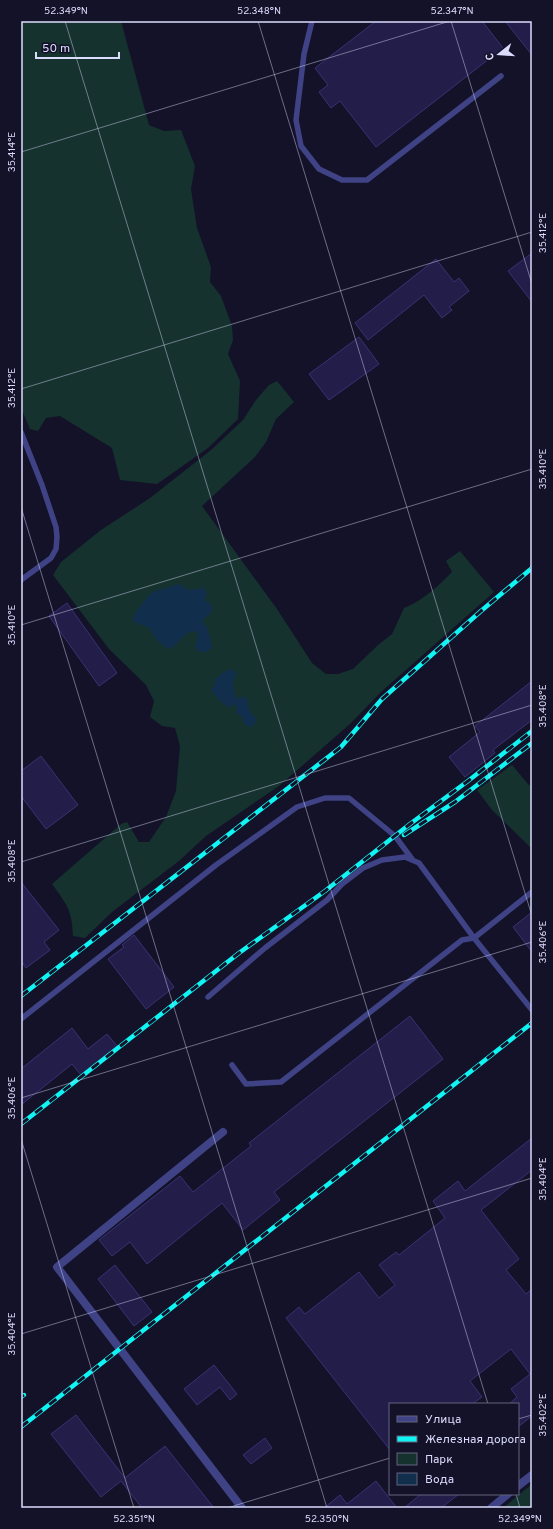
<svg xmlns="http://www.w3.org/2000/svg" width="553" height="1529" font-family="Overpass,sans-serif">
  <rect width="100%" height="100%" fill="#131229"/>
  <g fill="#15322e">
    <path d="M21,21H121L149,125L164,131L181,130L195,166L191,189L197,228L211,267L210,282L221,296L232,326L233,340L228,354L240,381L238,419L208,448L157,484L120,480L112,448L60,416L46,418L38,431L30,429L21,408Z"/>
    <path d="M277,381L294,402L276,419L266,442L255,457L202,506L277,609L312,663L326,674H338L353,669L378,645L392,634L404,608C424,600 438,586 452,572L446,561L460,551L494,592L381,692L350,724L279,786L206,836L179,861L112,912L85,938L73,936C72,910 67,905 52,884L121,824L127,822L139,842H149L166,817L176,791L180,746L175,728L162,726L150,717L154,701L146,685L109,649L53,575L61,562L101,530L150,498L211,450L243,420L256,400L269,385Z"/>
    <path d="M512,765L528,784L532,787V849L492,810L477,790Z"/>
    <path d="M532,1484V1508H503Z"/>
  </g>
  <g fill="#112e4d">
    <path d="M179,584L188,590L204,588L207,594L204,600L210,603L213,610L202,621L208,629L212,647L207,652H200L195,647L198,634L194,631C179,634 181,645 169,649C163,645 158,642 154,636C152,633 151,630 149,628C143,623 138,626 132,620L137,610L152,592Z"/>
    <path d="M230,669L234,671L237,674C231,681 233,691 236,698L240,699L243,696L247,699L250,712L257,719L252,727L248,726L243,722L242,716L235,712L237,710L236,706L234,704L229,708L219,700L211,690L215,684V680L221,674Z"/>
  </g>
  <g fill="#231e49" stroke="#383274">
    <path d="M376,21H482L503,48L376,147L340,101L331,108L319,92L328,85L315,68Z"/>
    <path d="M505,21H532V55Z"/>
    <path d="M532,253V302L508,271Z"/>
    <path d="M436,259L454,282L459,278L469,291L449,307L452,310L442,318L424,295L368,340L355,323Z"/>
    <path d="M359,337L379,364L329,400L309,374Z"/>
    <path d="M67,603L117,673L99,686L49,616Z"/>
    <path d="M532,681V720L493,750L495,753L465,777L449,757L480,732L475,726Z"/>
    <path d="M41,756L78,805L46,829L21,796V771Z"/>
    <path d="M21,882L59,930L44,942L50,950L26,968L21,961Z"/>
    <path d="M532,912V952L513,927Z"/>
    <path d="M134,935L174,987L146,1009L108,959L124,947L122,945Z"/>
    <path d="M410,1016L443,1059L274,1192L280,1200L243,1230L222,1203L147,1264L130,1242L112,1256L99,1240L180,1176L193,1192L251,1146L249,1143Z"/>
    <path d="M72,1028L88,1049L107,1034L117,1046L81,1075L72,1064L21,1105V1069Z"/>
    <path d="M532,1138V1170L481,1210L519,1259L506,1270L526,1294L532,1289V1416L518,1427V1404H509L517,1397L511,1389L530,1374L511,1349L470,1381L482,1397L472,1404H390V1450L286,1318L299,1307L305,1314L359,1272L379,1298L395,1285L379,1265L396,1252L399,1255L445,1218L433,1201L458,1181L465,1191Z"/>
    <path d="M115,1265L152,1312L134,1326L98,1279Z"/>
    <path d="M214,1365L237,1394L230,1400L220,1387L197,1405L184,1389Z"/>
    <path d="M76,1415L125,1478L165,1446L214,1508H142L121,1481L101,1497L51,1434Z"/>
    <path d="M265,1438L272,1448L251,1464L243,1455Z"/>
    <path d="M376,1481L397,1508H324L340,1495L347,1504Z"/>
    <path d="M421,1494H459L441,1508H404Z"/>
  </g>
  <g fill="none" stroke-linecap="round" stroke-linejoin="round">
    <g stroke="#3f4385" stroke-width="5.5">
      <path d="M312,21L304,54L296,120L301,146L319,169L342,180H367L501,76"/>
      <path d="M21,432L42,485L56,527L57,537L56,549L51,558L21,580"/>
      <path d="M532,892L474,938L532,1010"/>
      <path d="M208,997L265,948L327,900L342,884L363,868L382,860L405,857L419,863L474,938L462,940L281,1082L246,1084L232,1065"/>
      <path d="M21,1019L216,865L297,807L325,798H349L395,836L412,859"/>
    </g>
    <g stroke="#3f4385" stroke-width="8">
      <path d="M223,1132L57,1267L242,1508"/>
      <path d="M518,1486L532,1475"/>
      <path d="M491,1508L508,1494"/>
    </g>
    <g stroke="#10f4f3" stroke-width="4.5">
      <g id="rail">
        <path d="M404,835L455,802L532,743"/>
        <path d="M21,996L341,747L382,699L481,611L532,568"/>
        <path d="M21,1124L239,953L325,891L410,824L468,781L532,731"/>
        <path d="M21,1397L24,1395"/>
        <path d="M21,1427L532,1023"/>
      </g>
    </g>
    <use href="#rail" stroke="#131229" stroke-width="3" stroke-dasharray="9" stroke-linecap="butt"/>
  </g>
  <path fill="none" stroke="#dbdbfd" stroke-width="1" stroke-opacity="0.45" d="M65,21L488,1404M258,21L532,916M451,21L532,284M21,152L450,21M21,389L532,232M21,507L327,1508M21,625L532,469M21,862L532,705M21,1098L532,942M21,1139L134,1508M21,1334L532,1178M518,1419L532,1415M516,1494L520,1508M227,1508L390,1458"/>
  <rect width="553" height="1529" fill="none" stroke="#131229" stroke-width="44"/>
  <rect x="389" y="1403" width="130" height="92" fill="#131229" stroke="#63627e"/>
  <rect x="397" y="1416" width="20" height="6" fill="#3f4385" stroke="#63627e"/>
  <text x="425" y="1423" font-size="12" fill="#dbdbfd">Улица</text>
  <rect x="397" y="1436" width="20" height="6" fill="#10f4f3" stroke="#63627e"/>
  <text x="425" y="1443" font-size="12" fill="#dbdbfd">Железная дорога</text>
  <rect x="397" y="1453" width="20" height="12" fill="#15322e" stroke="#63627e"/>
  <text x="425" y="1463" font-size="12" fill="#dbdbfd">Парк</text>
  <rect x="397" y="1473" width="20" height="12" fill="#112e4d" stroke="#63627e"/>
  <text x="425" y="1483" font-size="12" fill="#dbdbfd">Вода</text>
  <g transform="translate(499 54) rotate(253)" stroke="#131229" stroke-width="3" paint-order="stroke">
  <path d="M0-3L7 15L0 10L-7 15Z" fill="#dbdbfd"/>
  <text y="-6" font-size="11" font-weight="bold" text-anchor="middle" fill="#dbdbfd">С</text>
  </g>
  <path d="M36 52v6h83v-6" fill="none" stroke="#dbdbfd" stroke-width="2"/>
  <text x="42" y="52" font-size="12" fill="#dbdbfd" stroke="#131229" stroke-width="3" paint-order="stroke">50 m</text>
  <rect x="22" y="22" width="509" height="1485" fill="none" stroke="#dbdbfd" stroke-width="1.5"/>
  <g font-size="10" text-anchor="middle" fill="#dbdbfd">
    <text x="66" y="14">52.349°N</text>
    <text x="259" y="14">52.348°N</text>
    <text x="452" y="14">52.347°N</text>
    <text transform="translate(11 152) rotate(-90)" y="4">35.414°E</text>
    <text transform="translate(542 233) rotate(-90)" y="4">35.412°E</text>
    <text transform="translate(11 388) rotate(-90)" y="4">35.412°E</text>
    <text transform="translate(542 469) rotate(-90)" y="4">35.410°E</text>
    <text transform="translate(11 625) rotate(-90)" y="4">35.410°E</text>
    <text transform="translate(542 706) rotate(-90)" y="4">35.408°E</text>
    <text transform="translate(11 861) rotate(-90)" y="4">35.408°E</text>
    <text transform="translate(542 942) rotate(-90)" y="4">35.406°E</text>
    <text transform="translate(11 1098) rotate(-90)" y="4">35.406°E</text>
    <text transform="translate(542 1179) rotate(-90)" y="4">35.404°E</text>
    <text transform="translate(11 1334) rotate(-90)" y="4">35.404°E</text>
    <text transform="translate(542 1415) rotate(-90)" y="4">35.402°E</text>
    <text x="134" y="1522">52.351°N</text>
    <text x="327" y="1522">52.350°N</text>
    <text x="520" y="1522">52.349°N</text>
  </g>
</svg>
